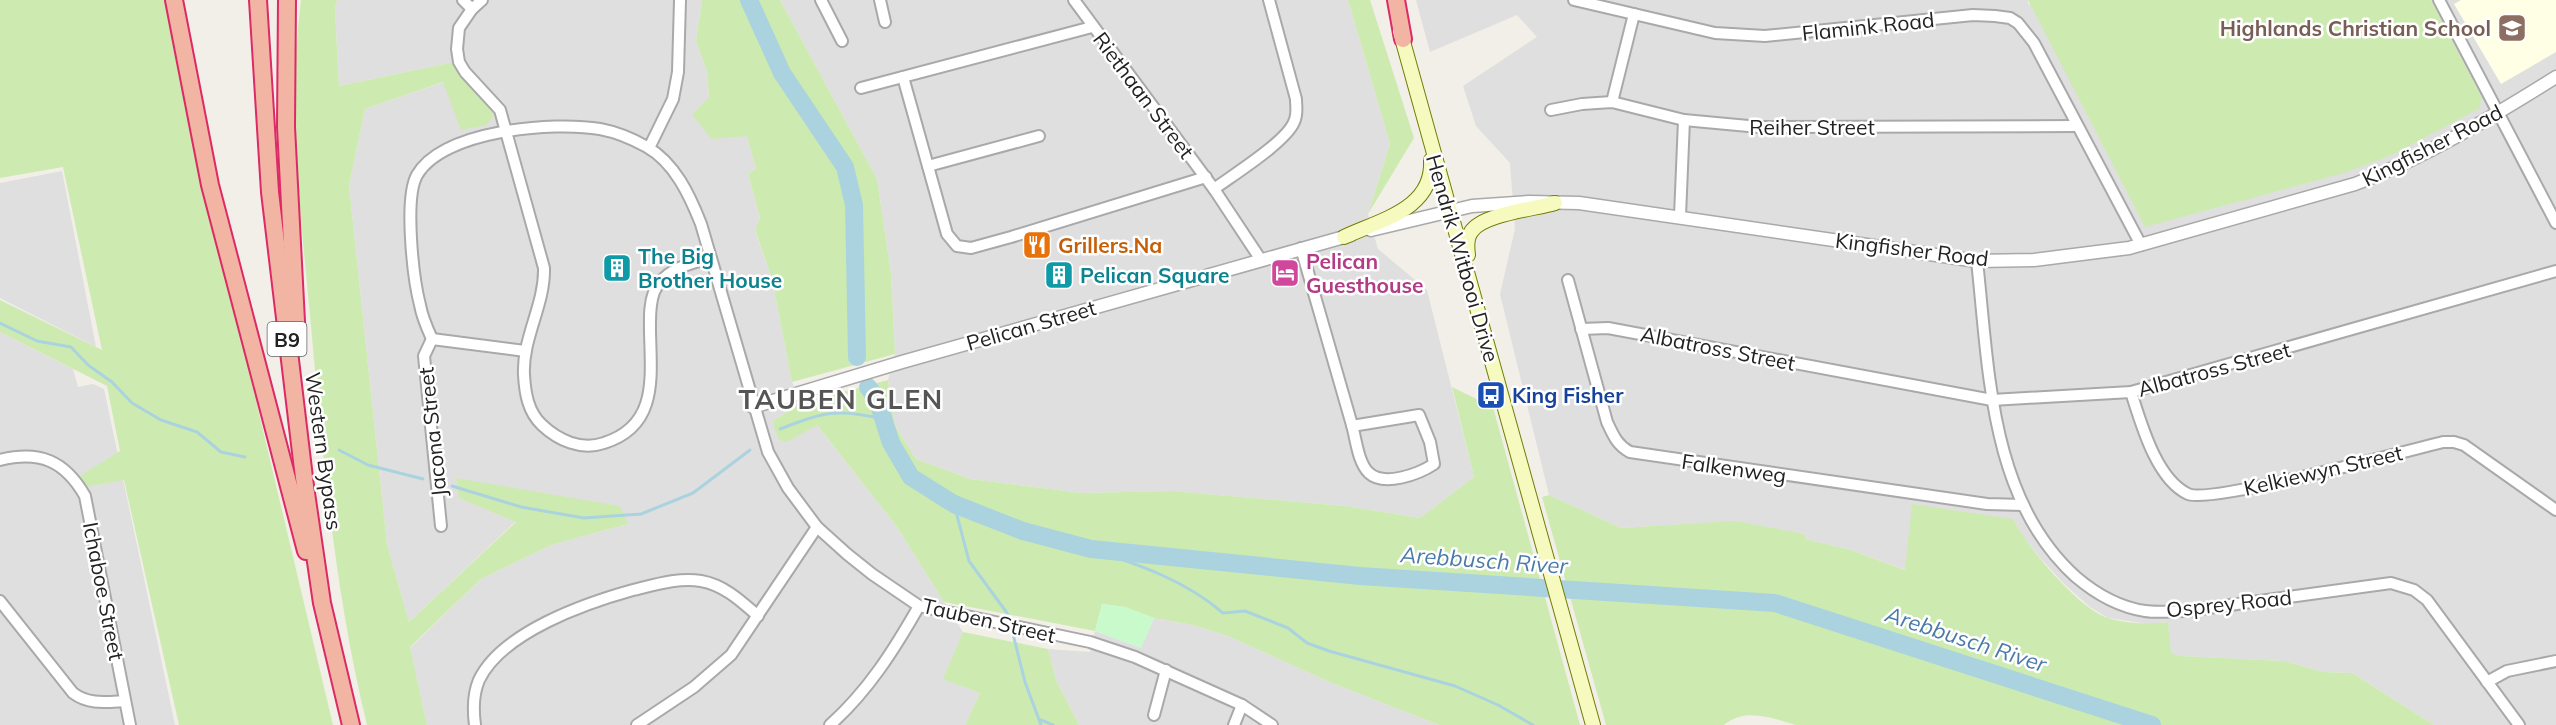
<svg xmlns="http://www.w3.org/2000/svg" width="2556" height="725" font-family="Mulish,sans-serif">
  <rect width="100%" height="100%" fill="#f2efe9"/>
  <g fill="#e0dfdf">
    <path d="M337,0H702L696,41L707,72L709,97L747,135L756,168L748,174L760,218L755,231L772,279L792,382L802,403L774,420L816,424L897,527L963,632L944,679L980,693L965,725H427L410,648L481,579L551,545L628,524L456,478L460,498L516,521L409,622L387,544L349,186L365,109L444,82L454,62L339,86L335,10Z"/>
    <path d="M780,0H1348L1390,144L1368,214L1378,249L1427,290L1474,477L1420,518L1345,506L1172,491L1081,493L970,479L916,459L895,426L888,380L895,354L891,273L877,179Z"/>
    <path d="M1416,0H2028V4L2481,96L2431,0H2556V725H2434L2352,673L2323,672L2284,661L2180,656L2170,653L2168,622L2149,624L2108,618L2090,607L2065,585L2041,559L2021,534L2013,519L1906,570L1851,550L1805,539V534L1728,522L1621,528L1549,495L1500,294L1515,229L1510,163L1476,126L1463,86L1537,37L1517,15L1430,52Z"/>
    <path d="M62,171L96,347L0,298V183Z"/>
    <path d="M0,332L73,369L78,387L93,384L104,389L175,725H0Z"/>
    <path d="M1154,618L1193,625L1228,636L1327,681L1439,725H1079L1056,680L1048,649L1090,652L1095,631L1141,648Z"/>
  </g>
  <path fill="#ffffe5" d="M2461,0H2556V52L2501,84L2454,4Z"/>
  <g fill="#cdebb0">
    <path d="M0,0H168L227,279L333,725H179L124,480L85,487L80,476L120,451L107,386L0,332V300L102,350L63,167L0,178Z"/>
    <path d="M301,0H337L335,10L339,86L454,62L494,115L487,125L461,130L443,82L365,109L349,186L387,544L409,622L516,522L459,498L456,478L620,506L628,524L551,545L481,579L410,647L427,725H367C335,594 323,459 311,326C301,218 287,108 301,0Z"/>
    <path d="M702,0H780L877,179L891,273L895,354L792,382L772,279L755,230L760,218L748,174L756,168L747,136L712,139L692,115L709,97L707,72L696,41Z"/>
    <path d="M1348,0H1370L1414,138L1368,214L1390,144Z"/>
    <path d="M2028,0H2431L2481,96L2480,108L2394,154L2344,173L2145,227Z"/>
    <path d="M888,380L895,426L916,459L970,479L1081,493L1172,491L1345,506L1420,518L1474,477L1452,387L1493,407L1580,725H1439L1327,681L1228,636L1193,625L1154,618L1125,607L1102,604L1095,631L944,602L897,527L817,425L787,442L779,440L774,428V420L802,403Z"/>
    <path d="M1549,495L1621,528L1735,521L1805,534V539L1851,550L1905,570L1912,504L2013,519C2027,547 2078,608 2108,618C2126,624 2150,624 2168,622L2171,653L2180,656L2284,661L2323,672L2352,673L2434,725H1796C1772,718 1745,707 1724,725H1606L1542,497Z"/>
    <path d="M963,632L1048,649L1056,680L1079,725H965L980,693L943,679Z"/>
  </g>
  <path fill="#c8facc" d="M1102,604L1125,607L1154,618L1141,648L1095,631Z"/>
  <g fill="none" stroke-linecap="round" stroke-linejoin="round">
    <g stroke="#aad3df" stroke-width="3">
      <path d="M0,323L37,341L71,347L88,365L112,382L132,403L161,420L197,432L221,452L245,457"/>
      <path d="M780,429C824,412 836,408 883,419"/>
      <path d="M339,450L368,465L423,479"/>
      <path d="M452,486L521,507L584,518L641,514L693,493L750,450"/>
      <path d="M954,504L969,561L1007,613L1010,623"/>
      <path d="M1091,549C1137,564 1185,580 1223,613L1245,611L1288,628L1307,643L1329,651L1455,686L1498,705L1533,725"/>
      <path d="M1012,630L1025,682L1041,725"/>
      <path d="M1041,720L1053,725"/>
    </g>
    <g stroke="#aad3df" stroke-width="18">
      <path d="M749,0L782,73L845,167L854,205L857,357"/>
      <path d="M868,387L877,399L891,443L911,477L954,504L1023,531L1091,549L1360,576L1775,603L2152,725"/>
    </g>
    <g stroke="#a9a9a9" stroke-width="14">
      <g id="minor">
        <path d="M463,0L472,9"/>
        <path d="M482,0L472,9L459,28L457,49L459,62L465,72L500,110L544,268C545,305 522,338 524,375C525,393 528,412 542,425C558,440 581,451 604,443C658,426 651,378 650,332C650,319 649,305 654,292C664,269 689,264 710,258"/>
        <path d="M821,0L842,41"/>
        <path d="M880,0L885,22"/>
        <path d="M1074,0L1214,189L1261,260"/>
        <path d="M1574,0L1715,33L1765,36L1973,15L1995,16L2010,18L2018,23L2034,43L2141,245"/>
        <path d="M2439,0L2556,223"/>
        <path d="M903,77L947,234L957,246L971,248L1011,237L1206,177"/>
        <path d="M861,88L1092,27"/>
        <path d="M1612,102L1634,14"/>
        <path d="M1551,110L1582,104L1612,102L1684,120L1759,127L2077,126"/>
        <path d="M649,148L673,99L678,72L680,0"/>
        <path d="M928,166L1039,136"/>
        <path d="M1214,189C1233,175 1286,142 1294,122C1298,114 1296,107 1296,99L1269,0"/>
        <path d="M1680,216L1684,120"/>
        <path d="M1301,248C1318,307 1335,366 1352,425C1356,439 1358,463 1369,473C1384,487 1419,474 1434,464L1430,442L1419,415L1352,426"/>
        <path d="M1977,261C1989,368 1989,499 2076,577C2096,594 2118,607 2145,611C2158,613 2172,611 2186,611L2391,583L2414,590L2427,600L2519,725"/>
        <path d="M1568,280L1607,422C1613,435 1617,445 1630,452L1987,504L2023,505"/>
        <path d="M1581,329L1608,328L1992,400L2131,392L2556,271"/>
        <path d="M432,339C427,328 422,317 420,305C413,278 404,198 417,175C443,130 554,121 600,129C616,132 633,139 647,147C675,163 690,196 701,224L768,452L788,488L817,527L847,554L872,574L919,606L1090,642L1135,657L1242,705L1272,725"/>
        <path d="M432,339L424,356L441,526"/>
        <path d="M432,339L525,351"/>
        <path d="M2131,392C2141,423 2156,479 2188,494C2209,504 2407,451 2443,442H2454L2464,445L2556,510"/>
        <path d="M0,460C40,450 65,461 85,496L130,725"/>
        <path d="M0,601L73,693C89,705 106,702 125,701"/>
        <path d="M2487,682L2507,671L2556,661"/>
        <path d="M1154,715L1166,670"/>
        <path d="M475,725C473,710 473,694 479,680C502,632 586,603 633,590C654,585 679,577 701,581C724,585 741,601 758,616"/>
        <path d="M637,725L694,687L731,655L817,527"/>
        <path d="M830,725C868,691 894,650 919,606"/>
        <path d="M1234,725L1242,705"/>
      </g>
    </g>
    <g stroke="#a9a9a9" stroke-width="15">
      <g id="tertiary">
        <path d="M1371,230L1472,206L1529,202L1579,203L1977,261L2034,260L2129,248L2355,184C2426,157 2492,117 2556,77"/>
        <path d="M753,407L902,362L1351,235"/>
      </g>
    </g>
    <g stroke="#707d05" stroke-width="16">
      <g id="secondary">
        <path d="M1400,31L1593,725"/>
        <path d="M1344,237C1380,220 1434,209 1431,160"/>
        <path d="M1468,255C1467,248 1466,239 1471,232C1482,214 1535,209 1555,203"/>
      </g>
    </g>
    <g stroke="#dc2a67" stroke-width="20">
      <g id="trunk">
        <path d="M174,0L210,185L306,551"/>
        <path d="M258,0L270,192L305,486L322,603L351,725"/>
        <path d="M287,0L286,127L297,341"/>
        <path d="M1396,0L1403,39"/>
      </g>
    </g>
    <use href="#minor" stroke="#fff" stroke-width="10"/>
    <use href="#tertiary" stroke="#fff" stroke-width="12"/>
    <use href="#secondary" stroke="#f7fabf" stroke-width="14"/>
    <use href="#trunk" stroke="#f2b4a3" stroke-width="16"/>
  </g>
  <defs>
    <g id="school-square" transform="scale(1.5)"><rect x="-9" y="-9" width="18" height="18" rx="4" fill="#8d6e63" stroke="#fff"/><path d="M0-5L7-2L0 1L-7-2ZM-4 1L0 2.5L4 1V4Q0 6-4 4Z" fill="#fff"/></g>
    <g id="restaurant-square" transform="scale(1.5)"><rect x="-9" y="-9" width="18" height="18" rx="4" fill="#e8710a" stroke="#fff"/><path d="M-5-6h1v4h1v-4h1v4h1v-4h1v5L-1.5 .5V6h-2V.5L-5-1ZM5-6V6H3V1.5H1.5Q1.5-4 5-6Z" fill="#fff"/></g>
    <g id="building-square" transform="scale(1.5)"><rect x="-9" y="-9" width="18" height="18" rx="4" fill="#0f9aa8" stroke="#fff"/><path d="M-4-6H4V6H1V3H-1V6H-4ZM-2.5-4.3h1.7v1.8h-1.7ZM.8-4.3h1.7v1.8H.8ZM-2.5-1h1.7V.8h-1.7ZM.8-1h1.7V.8H.8Z" fill="#fff"/></g>
    <g id="hotel-square" transform="scale(1.5)"><rect x="-9" y="-9" width="18" height="18" rx="4" fill="#d1479c" stroke="#fff"/><path d="M-6-4.5h1.5V1H6V5H4.5V3h-9V5H-6ZM-4 0a1.8 1.8 0 1 1 3.6 0ZM.5 0V-2.5h3Q6-2.5 6 0Z" fill="#fff"/></g>
    <g id="bus-square" transform="scale(1.5)"><rect x="-9" y="-9" width="18" height="18" rx="4" fill="#1a4fb4" stroke="#fff"/><path d="M-5-6H5V4H4V6H2V4H-2V6H-4V4H-5ZM-3.5-4V0h7V-4ZM-3.5 1.2v1.5H-2V1.2ZM2 1.2v1.5H3.5V1.2Z" fill="#fff"/></g>
  </defs>
  <g fill-rule="evenodd">
    <use href="#school-square" x="2512" y="28"/>
    <use href="#restaurant-square" x="1037" y="245"/>
    <use href="#building-square" x="617" y="268"/>
    <use href="#hotel-square" x="1285" y="273"/>
    <use href="#building-square" x="1059" y="275"/>
    <use href="#bus-square" x="1491" y="395"/>
  </g>
  <g text-anchor="middle" dominant-baseline="central" stroke-width="5" stroke-linejoin="round" paint-order="stroke">
    <rect fill="#fff" stroke="#646464" stroke-width="1.5" x="267.5" y="322" width="39" height="34" rx="4.5"/>
    <g font-size="20" font-weight="bold" fill="#222">
      <text x="287" y="339">B9</text>
    </g>
    <g font-size="21" fill="#222" stroke="#fff">
      <text transform="translate(1868 26) rotate(-6)">Flamink Road</text>
      <text transform="translate(1144 95) rotate(53)">Riethaan Street</text>
      <text x="1812" y="127">Reiher Street</text>
      <text transform="translate(2432 145) rotate(-27)">Kingfisher Road</text>
      <text transform="translate(1912 249) rotate(7)">Kingfisher Road</text>
      <text transform="translate(1463 258) rotate(74)">Hendrik Witbooi Drive</text>
      <text transform="translate(1031 325) rotate(-16)">Pelican Street</text>
      <text transform="translate(1718 348) rotate(11)">Albatross Street</text>
      <text transform="translate(2214 369) rotate(-15)">Albatross Street</text>
      <text transform="translate(432 432) rotate(-96)">Jacona Street</text>
      <text transform="translate(324 451) rotate(82)">Western Bypass</text>
      <text transform="translate(1734 468) rotate(8)">Falkenweg</text>
      <text transform="translate(2323 470) rotate(-13)">Kelkiewyn Street</text>
      <text transform="translate(104 591) rotate(79)">Ichaboe Street</text>
      <text transform="translate(2229 603) rotate(-6)">Osprey Road</text>
      <text transform="translate(989 620) rotate(13)">Tauben Street</text>
    </g>
    <g font-size="21" font-weight="bold" fill="#785e54" stroke="#fff" text-anchor="end">
      <text x="2491" y="28">Highlands Christian School</text>
    </g>
    <g font-size="21" font-weight="bold" fill="#c56008" stroke="#fff" text-anchor="start">
      <text x="1058" y="245">Grillers.Na</text>
    </g>
    <g font-size="21" font-weight="bold" fill="#0d838f" stroke="#fff" text-anchor="start">
      <text x="638" y="256">The Big<tspan x="638" dy="24">Brother House</tspan></text>
      <text x="1080" y="275">Pelican Square</text>
    </g>
    <g font-size="21" font-weight="bold" fill="#b23c85" stroke="#fff" text-anchor="start">
      <text x="1306" y="261">Pelican<tspan x="1306" dy="24">Guesthouse</tspan></text>
    </g>
    <g font-size="21" font-weight="bold" fill="#164399" stroke="#fff" text-anchor="start">
      <text x="1512" y="395">King Fisher</text>
    </g>
    <g font-size="22" font-style="italic" fill="#4a7aab" stroke="#fff">
      <text transform="translate(1484 560) rotate(4)">Arebbusch River</text>
      <text transform="translate(1966 639) rotate(18)">Arebbusch River</text>
    </g>
    <g font-size="27" font-weight="bold" letter-spacing="1.5" fill="#555" stroke="#fff">
      <text x="841" y="399">TAUBEN GLEN</text>
    </g>
  </g>
</svg>
